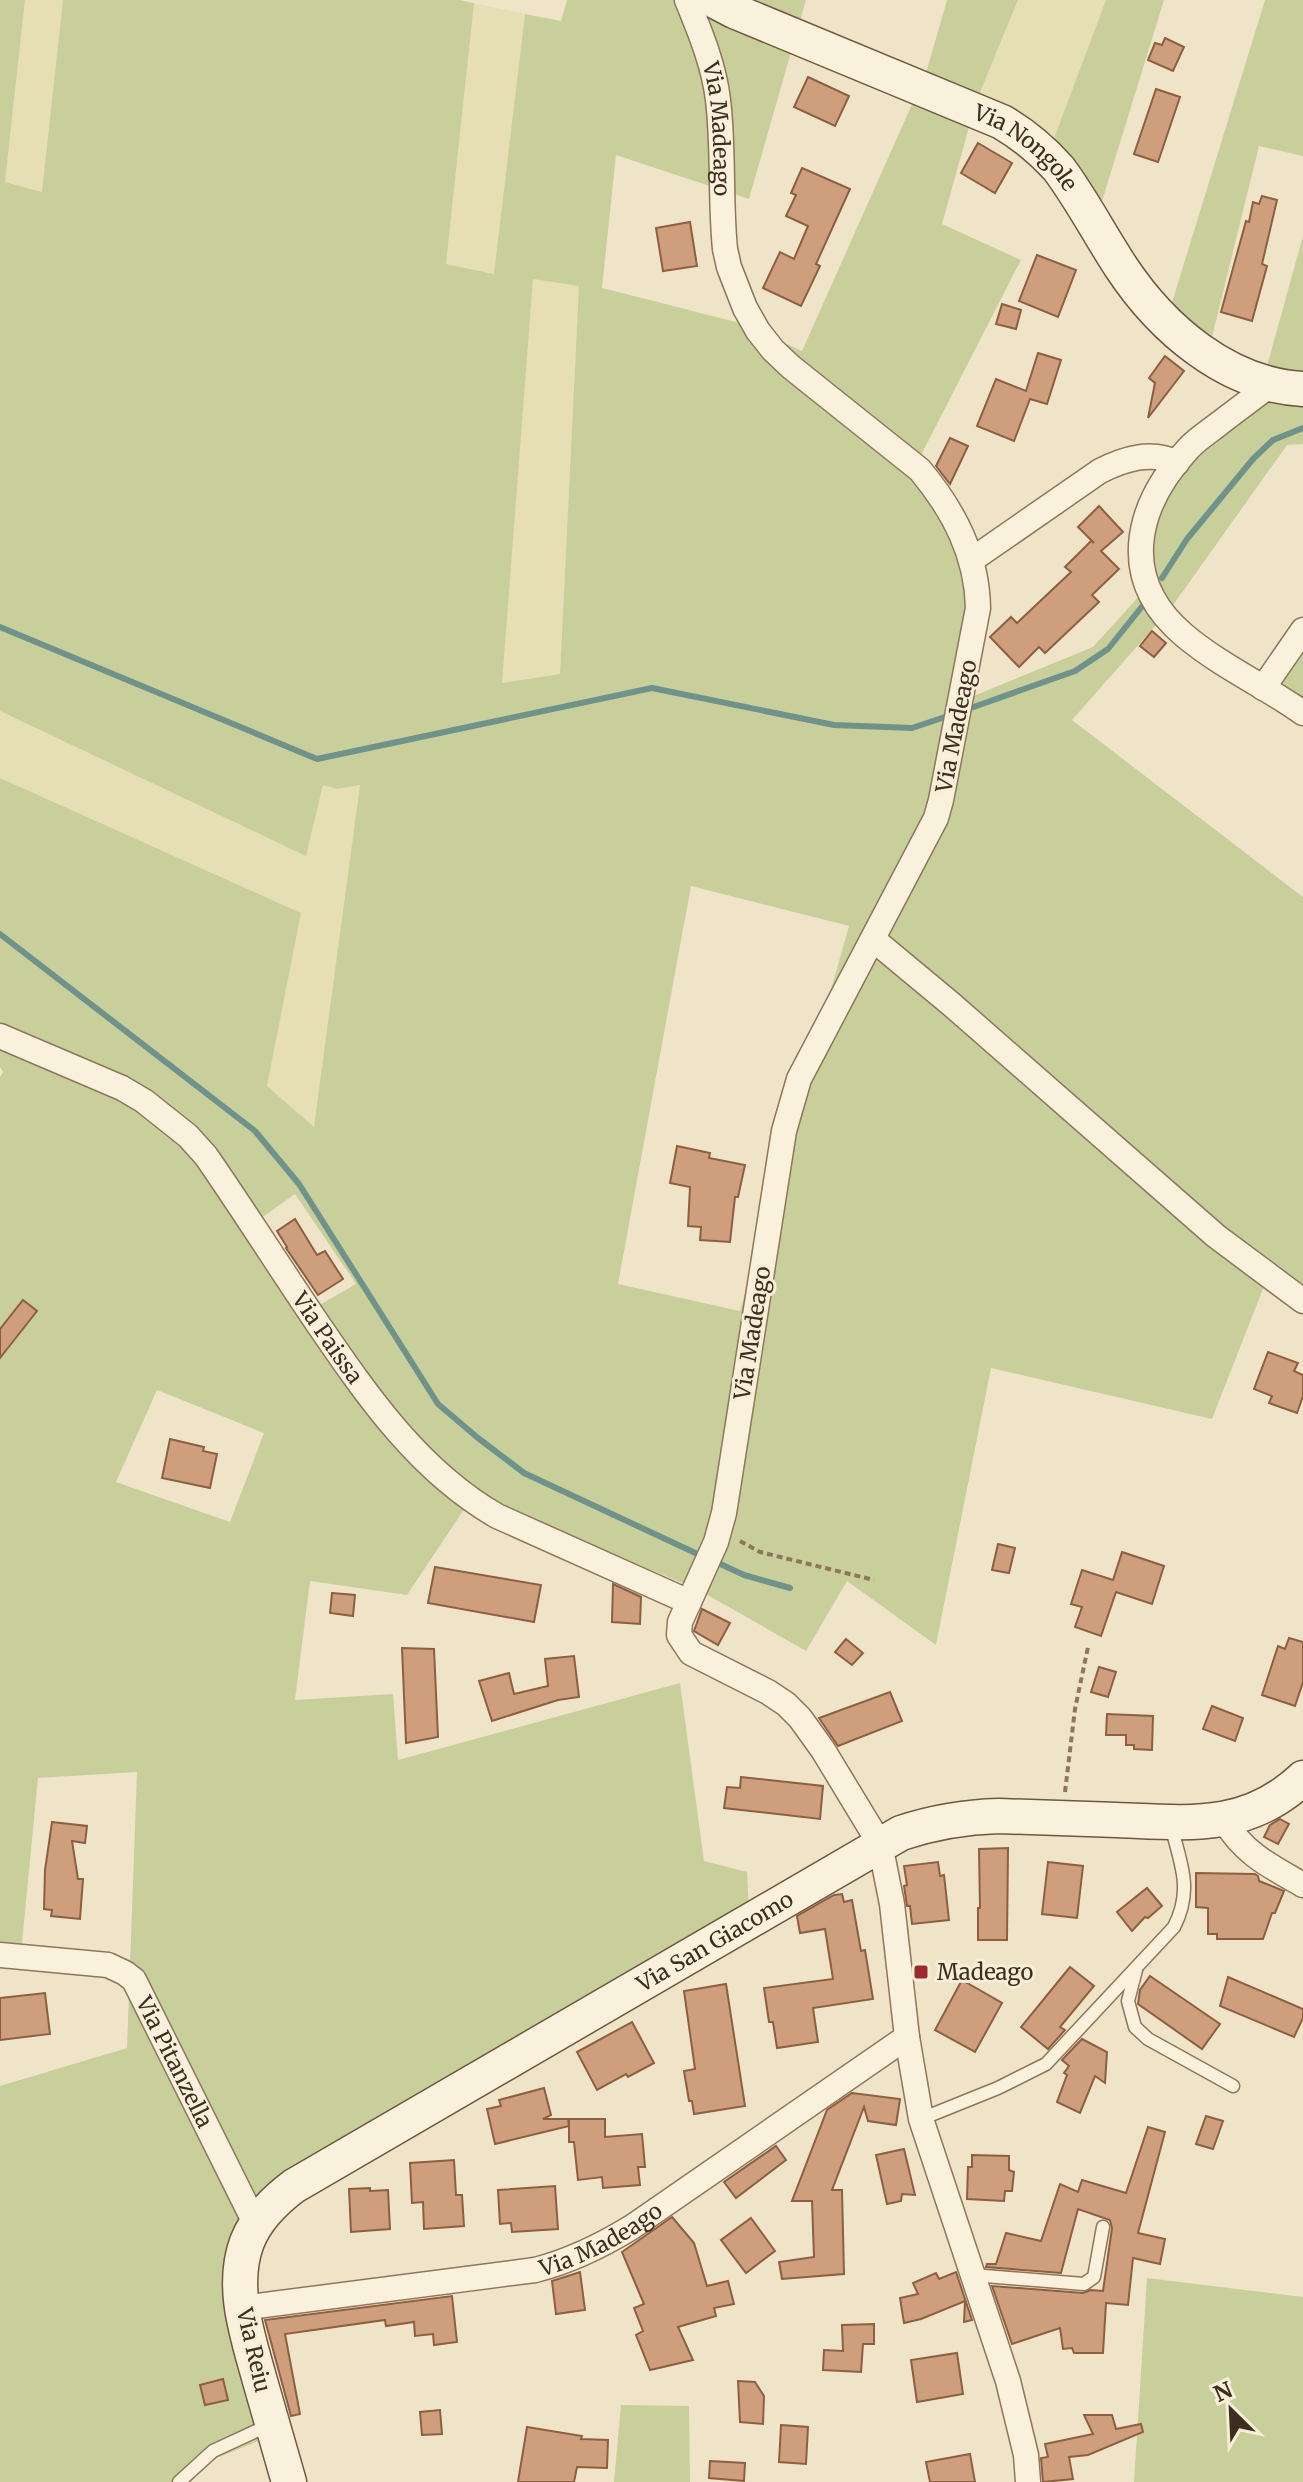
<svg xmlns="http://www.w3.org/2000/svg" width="1303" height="2482" font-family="Merriweather,serif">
  <rect width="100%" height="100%" fill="#f0e4c8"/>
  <g fill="#e6deb5">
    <path d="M25,0H63L43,192L5,182Z"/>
    <path d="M1018,0H1106L1051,146L976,102Z"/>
    <path d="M474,3L525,14L495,274L446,265Z"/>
    <path d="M533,279L579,286L560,674L501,683Z"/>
    <path d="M0,711L306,855L323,785L337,789L360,785L315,1128L267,1086L301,913L0,778Z"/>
  </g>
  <g fill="#c9cf9b" fill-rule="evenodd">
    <path d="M0,0H25L5,182L42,192L63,0H459L474,3L446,264L494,274L525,14L561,21L567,0H806L749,199L616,155L602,288L740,323L802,351L926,73L947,0H1018L976,102L942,224L1021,260L918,461L983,576L971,697L1093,647L1143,592L1150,533L1166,490L1267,366L1303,236V444L1287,445L1171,608L1072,720L1303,897V1295L1270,1271L1212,1419L991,1368L936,1645L847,1581L806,1651L697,1589L473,1496L407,1595L310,1581L295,1700L393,1694L398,1760L680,1683L704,1861L747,1872L750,1933L279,2210L245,2280L280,2432L212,2460L188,2482H0V2086L127,2048L137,1772L38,1778L20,1963L0,1962V1077L3,1072L0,1067V778L301,913L267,1086L314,1127L360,785L337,789L323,785L306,856L0,711ZM533,279L579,286L560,674L502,683ZM691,886L849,926L740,1311L618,1284ZM295,1194L356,1284L316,1307L260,1219ZM157,1390L264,1433L230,1522L116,1482Z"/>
    <path d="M1106,0H1164L1098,214L1051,146Z"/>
    <path d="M1265,0H1303V156L1259,146L1210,345L1170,309Z"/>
    <path d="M1303,631V707L1266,681Z"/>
    <path d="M1147,2278L1303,2297V2482H1134Z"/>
    <path d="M621,2405L689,2406L690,2482H614Z"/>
  </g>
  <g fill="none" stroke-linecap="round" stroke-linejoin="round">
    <g stroke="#6f938a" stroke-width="6">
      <path d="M1162,578L1187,539L1253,459L1273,440L1303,428"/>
      <path d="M0,627L317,759L652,688L834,725L912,728L951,715"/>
      <path d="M965,710L1075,671L1108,649L1148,599"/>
      <path d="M0,934L255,1131L299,1184L438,1404L478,1438L524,1473L704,1557"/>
      <path d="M714,1561L744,1575L790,1588"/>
    </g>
  </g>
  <g fill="#cf9f7d" stroke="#8d5f41" stroke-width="2">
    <path d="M1165,38L1184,47L1173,71L1148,60L1155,43L1162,45Z"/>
    <path d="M808,77L849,96L835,126L794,107Z"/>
    <path d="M1156,89L1180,97L1158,162L1134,154Z"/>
    <path d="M978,143L1012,163L995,193L961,173Z"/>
    <path d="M802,168L850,189L816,264L820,266L801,306L763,288L780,252L794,259L808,226L786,216L796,195L791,193Z"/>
    <path d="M1262,196L1277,200L1262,264L1267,266L1252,321L1221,312L1246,221L1249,222L1253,202L1259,204Z"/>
    <path d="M690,222L697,266L663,271L656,228Z"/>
    <path d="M1037,255L1076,270L1058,317L1019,301Z"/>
    <path d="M1002,304L1021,310L1016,329L996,324Z"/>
    <path d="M1038,353L1061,360L1047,404L1030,399L1014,441L977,426L996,379L1026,391Z"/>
    <path d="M1165,356L1184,371L1148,418L1155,383L1149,378Z"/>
    <path d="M950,438L968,446L950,484L936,466Z"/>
    <path d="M1099,506L1123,532L1101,551L1119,569L1092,595L1099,602L1045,653L1039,647L1019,667L990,637L1011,617L1017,623L1071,572L1065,567L1091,541L1094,543L1078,527Z"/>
    <path d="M1152,631L1166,643L1154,657L1140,646Z"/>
    <path d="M677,1146L710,1153L709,1158L745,1165L738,1197H735L730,1242L700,1240L701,1227L688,1226L690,1187L670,1183Z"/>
    <path d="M295,1219L317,1255L325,1251L343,1279L318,1295L286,1248L287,1247L277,1231Z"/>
    <path d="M23,1300L37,1311L0,1358V1329Z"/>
    <path d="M1268,1352L1298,1363L1294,1371L1303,1375V1396L1297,1413L1269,1403L1272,1396L1254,1389Z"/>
    <path d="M170,1439L204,1447L203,1451L217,1454L210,1488L162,1478Z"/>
    <path d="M998,1544L1015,1548L1009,1573L992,1570Z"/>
    <path d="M1122,1552L1164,1566L1152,1604L1116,1592L1101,1636L1075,1627L1082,1607L1071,1604L1082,1570L1113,1580Z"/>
    <path d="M435,1567L541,1585L534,1622L428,1603Z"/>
    <path d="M613,1584L641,1597L640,1624L612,1622Z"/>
    <path d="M332,1593L355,1595L353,1616L330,1613Z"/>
    <path d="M702,1609L730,1623L718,1645L694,1631Z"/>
    <path d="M1289,1638L1303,1642V1682L1295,1706L1262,1695L1278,1646L1285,1649Z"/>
    <path d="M846,1639L863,1653L852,1665L835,1652Z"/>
    <path d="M402,1648L434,1649L438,1737L406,1743Z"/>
    <path d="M574,1656L579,1697L558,1700L492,1721L479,1681L509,1673L514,1694L548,1686L545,1659Z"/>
    <path d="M1099,1667L1116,1672L1108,1697L1091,1692Z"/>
    <path d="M890,1692L902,1721L838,1746L819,1718Z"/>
    <path d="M1212,1706L1243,1718L1235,1741L1203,1729Z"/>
    <path d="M1107,1714L1153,1716L1152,1750L1134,1749V1745H1126V1735H1106Z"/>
    <path d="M741,1777L823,1786L820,1819L724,1808L727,1787L740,1788Z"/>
    <path d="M1280,1819L1289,1824L1278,1844L1264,1837L1270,1825Z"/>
    <path d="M52,1822L87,1826L85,1843L72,1841L78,1879H83L80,1919L51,1916L52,1910L44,1909L45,1870Z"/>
    <path d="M1008,1848L1007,1940H978V1908H980L979,1849Z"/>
    <path d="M938,1862L940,1876L944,1875L949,1920L912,1924L910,1906H907L904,1886L907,1885L904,1866Z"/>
    <path d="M1048,1862L1083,1866L1077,1918L1042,1914Z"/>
    <path d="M1196,1873L1255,1874L1258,1876L1259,1881L1284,1891L1275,1913H1272L1263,1939H1217V1934H1208V1908L1196,1907Z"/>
    <path d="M1147,1888L1162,1906L1148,1918L1145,1917L1132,1931L1117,1912Z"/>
    <path d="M842,1894L844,1902L852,1900L861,1951L865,1950L873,1999L813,2008L818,2042L777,2048L773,2022H769L764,1988L833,1979L825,1929L800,1933L797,1916L834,1895Z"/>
    <path d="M1070,1967L1094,1986L1060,2027L1065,2030L1048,2049L1021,2027Z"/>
    <path d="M1150,1976L1220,2024L1202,2049L1138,2004L1140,1990Z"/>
    <path d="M1228,1977L1303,2009V2018L1294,2037L1220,2006Z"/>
    <path d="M962,1980L1002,2003L975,2052L935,2030Z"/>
    <path d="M726,1984L745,2106L694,2114L692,2101H689L684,2071L695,2069L684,1991Z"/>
    <path d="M45,1993L50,2034L0,2040V1998Z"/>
    <path d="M632,2022L654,2063L628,2077L626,2074L597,2090L577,2052Z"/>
    <path d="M1082,2039L1107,2052L1105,2083L1095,2076L1080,2113L1057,2102L1067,2075L1064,2073L1069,2066L1062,2060Z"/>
    <path d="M544,2088L551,2115L543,2119H568L569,2126L495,2144L487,2109L501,2106L499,2100Z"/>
    <path d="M852,2093L900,2099L896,2125L868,2121L864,2107L832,2190H842L844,2274L782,2279L779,2262L814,2257L812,2201H792L827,2110Z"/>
    <path d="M1206,2116L1223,2121L1213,2149L1196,2144Z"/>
    <path d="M569,2119H605V2137L642,2134L645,2167H638L640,2185L603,2188L602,2177L578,2180L574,2142H569Z"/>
    <path d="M1148,2127L1165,2132L1138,2233L1165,2239L1160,2264L1133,2258L1128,2305L1106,2303L1103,2353H1074L1072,2348L1063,2349L1060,2328L1012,2344L992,2286L1083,2293L1091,2290L1103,2291L1112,2228L1110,2220L1078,2209L1061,2273L986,2267L987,2264H996L1006,2233L1041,2241L1060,2184L1078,2192L1082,2180L1126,2193Z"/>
    <path d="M776,2146L786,2160L736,2198L724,2182Z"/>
    <path d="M904,2149L915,2195L902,2194L901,2201L887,2204L876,2155Z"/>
    <path d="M972,2155L1009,2156V2170L1014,2172L1012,2191H1005L1004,2201L967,2199L968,2167H972Z"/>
    <path d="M454,2160L456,2195H462L464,2226L424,2229L423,2202L412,2203L410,2163Z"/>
    <path d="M555,2186L558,2229L512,2232L511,2223L500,2224L498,2190Z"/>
    <path d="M370,2188V2191L388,2190L390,2229L351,2232L349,2189Z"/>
    <path d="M672,2217L694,2243L707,2286L728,2281L734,2304L714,2308L716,2316L678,2327L693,2360L650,2370L636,2335L643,2331L634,2308L644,2304L622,2252Z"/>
    <path d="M751,2218L775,2251L746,2273L721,2240Z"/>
    <path d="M580,2272L585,2310L556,2314L552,2281Z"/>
    <path d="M956,2272L972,2320L964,2322L965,2301L921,2319L904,2323L900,2298L918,2294L913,2283L936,2273L939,2279Z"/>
    <path d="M452,2296L457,2342L434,2345L433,2334L415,2336L414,2322L386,2326L385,2320L285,2334L300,2414L291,2416L265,2320Z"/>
    <path d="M874,2324V2344H863L861,2372L823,2370L824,2350L843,2351L842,2325Z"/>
    <path d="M957,2353L963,2394L917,2402L911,2360Z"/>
    <path d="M223,2379L228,2400L205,2405L200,2385Z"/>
    <path d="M738,2381L755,2382L764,2396L763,2424L740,2422Z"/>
    <path d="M440,2410L442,2434L422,2435L420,2412Z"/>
    <path d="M1084,2415H1112L1116,2429L1141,2424L1143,2432L1088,2455L1069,2457L1073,2479L1043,2482L1041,2458L1048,2457L1045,2444L1093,2434Z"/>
    <path d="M781,2425L808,2427L806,2464L779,2462Z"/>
    <path d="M527,2427L582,2436L581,2439L608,2440L607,2468L577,2467L574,2482H518Z"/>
    <path d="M970,2454L975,2482H930L926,2462Z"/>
    <path d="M710,2461L745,2463L744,2481L709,2478Z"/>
  </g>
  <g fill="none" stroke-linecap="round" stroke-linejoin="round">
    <g stroke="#8d765c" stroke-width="15">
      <g id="lane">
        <path d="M1136,1970L1128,2001L1135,2027L1148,2039L1233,2086"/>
        <path d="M921,2119L998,2088L1046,2064L1174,1927C1193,1890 1181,1864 1171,1826"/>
        <path d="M973,2275L1084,2284L1094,2277L1103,2227"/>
        <path d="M179,2482L213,2451L269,2425"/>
      </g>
    </g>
    <g stroke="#8d765c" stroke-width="27">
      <g id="street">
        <path id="s1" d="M687,0C700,32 714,65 718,100C724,149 720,200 725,249L729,267L745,308L758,331L773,350L791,367L920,470C954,511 977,555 978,608L941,800L936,818L799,1079L784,1131L724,1513L716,1542L680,1622L679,1635L691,1653L768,1692L786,1704L800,1718L823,1750L880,1844L892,1904L907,2037L921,2119L1008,2381L1026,2455L1028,2482"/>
        <path d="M1270,385C1252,399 1234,412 1216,426C1207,433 1196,440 1188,449C1134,508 1118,580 1185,636C1221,666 1265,686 1303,713"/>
        <path d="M973,559L1100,471C1124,459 1151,450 1177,463"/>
        <path d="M1263,688L1303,630"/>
        <path d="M874,940L951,1004L1216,1236L1303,1301"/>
        <path id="s2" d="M0,1036L122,1088L144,1101L188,1136L206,1156C244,1211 280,1268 318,1324C368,1397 419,1471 497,1516L689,1602"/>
        <path d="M1224,1820C1244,1854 1270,1866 1303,1885"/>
        <path id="s3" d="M0,1955L108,1965L125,1973L134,1980L256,2225"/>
        <path id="s4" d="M242,2308L535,2270C571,2261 601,2246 632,2227L907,2037"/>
      </g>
    </g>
    <g stroke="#6f573f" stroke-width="37">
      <g id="secondary">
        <path id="s5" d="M713,0L734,11L1002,122C1024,135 1042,150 1059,169C1082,200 1100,235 1121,267C1162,329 1227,385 1303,389"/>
        <path id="s6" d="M289,2482C279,2448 270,2415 260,2381C248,2337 230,2287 247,2242C256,2219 274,2201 294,2186L901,1833C934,1822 964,1817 999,1816C1038,1817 1077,1819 1117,1820C1188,1823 1247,1831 1303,1778"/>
      </g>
    </g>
    <g stroke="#8d765c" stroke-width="4" stroke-dasharray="6 4" stroke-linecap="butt">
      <path d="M740,1541L760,1552L874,1580"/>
      <path d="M1065,1792L1075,1709L1088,1647"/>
    </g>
    <use href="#lane" stroke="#faf1dc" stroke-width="12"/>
    <use href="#street" stroke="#faf1dc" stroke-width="24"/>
    <use href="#secondary" stroke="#faf1dc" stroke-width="34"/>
  </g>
  <rect fill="#9e2a2b" stroke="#f7eed8" stroke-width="3" x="913" y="1964" width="16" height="16" rx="4"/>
  <g text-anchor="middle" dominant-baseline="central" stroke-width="6" stroke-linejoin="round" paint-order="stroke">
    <g font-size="22" fill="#3d2e20" stroke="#f7eed8">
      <text stroke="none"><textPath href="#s1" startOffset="134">Via Madeago</textPath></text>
      <text stroke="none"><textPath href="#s5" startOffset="348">Via Nongole</textPath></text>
      <text transform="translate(956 726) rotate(-79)">Via Madeago</text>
      <text transform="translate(752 1333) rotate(-81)">Via Madeago</text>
      <text stroke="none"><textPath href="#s2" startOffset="460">Via Paissa</textPath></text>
      <text stroke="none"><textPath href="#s6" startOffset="808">Via San Giacomo</textPath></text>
      <text stroke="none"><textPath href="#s3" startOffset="230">Via Pitanzella</textPath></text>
      <text stroke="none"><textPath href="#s4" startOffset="368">Via Madeago</textPath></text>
      <text transform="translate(254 2350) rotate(77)">Via Reiu</text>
    </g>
    <g font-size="22" fill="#3d2e20" stroke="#f7eed8" text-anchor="start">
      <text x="937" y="1972">Madeago</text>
    </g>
  </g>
  <g transform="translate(1231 2410) rotate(336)" stroke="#f7eed8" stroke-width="6" paint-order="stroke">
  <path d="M0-6L14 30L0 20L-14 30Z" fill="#3d2e20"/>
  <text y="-12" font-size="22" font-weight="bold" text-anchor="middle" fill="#3d2e20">N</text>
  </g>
</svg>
